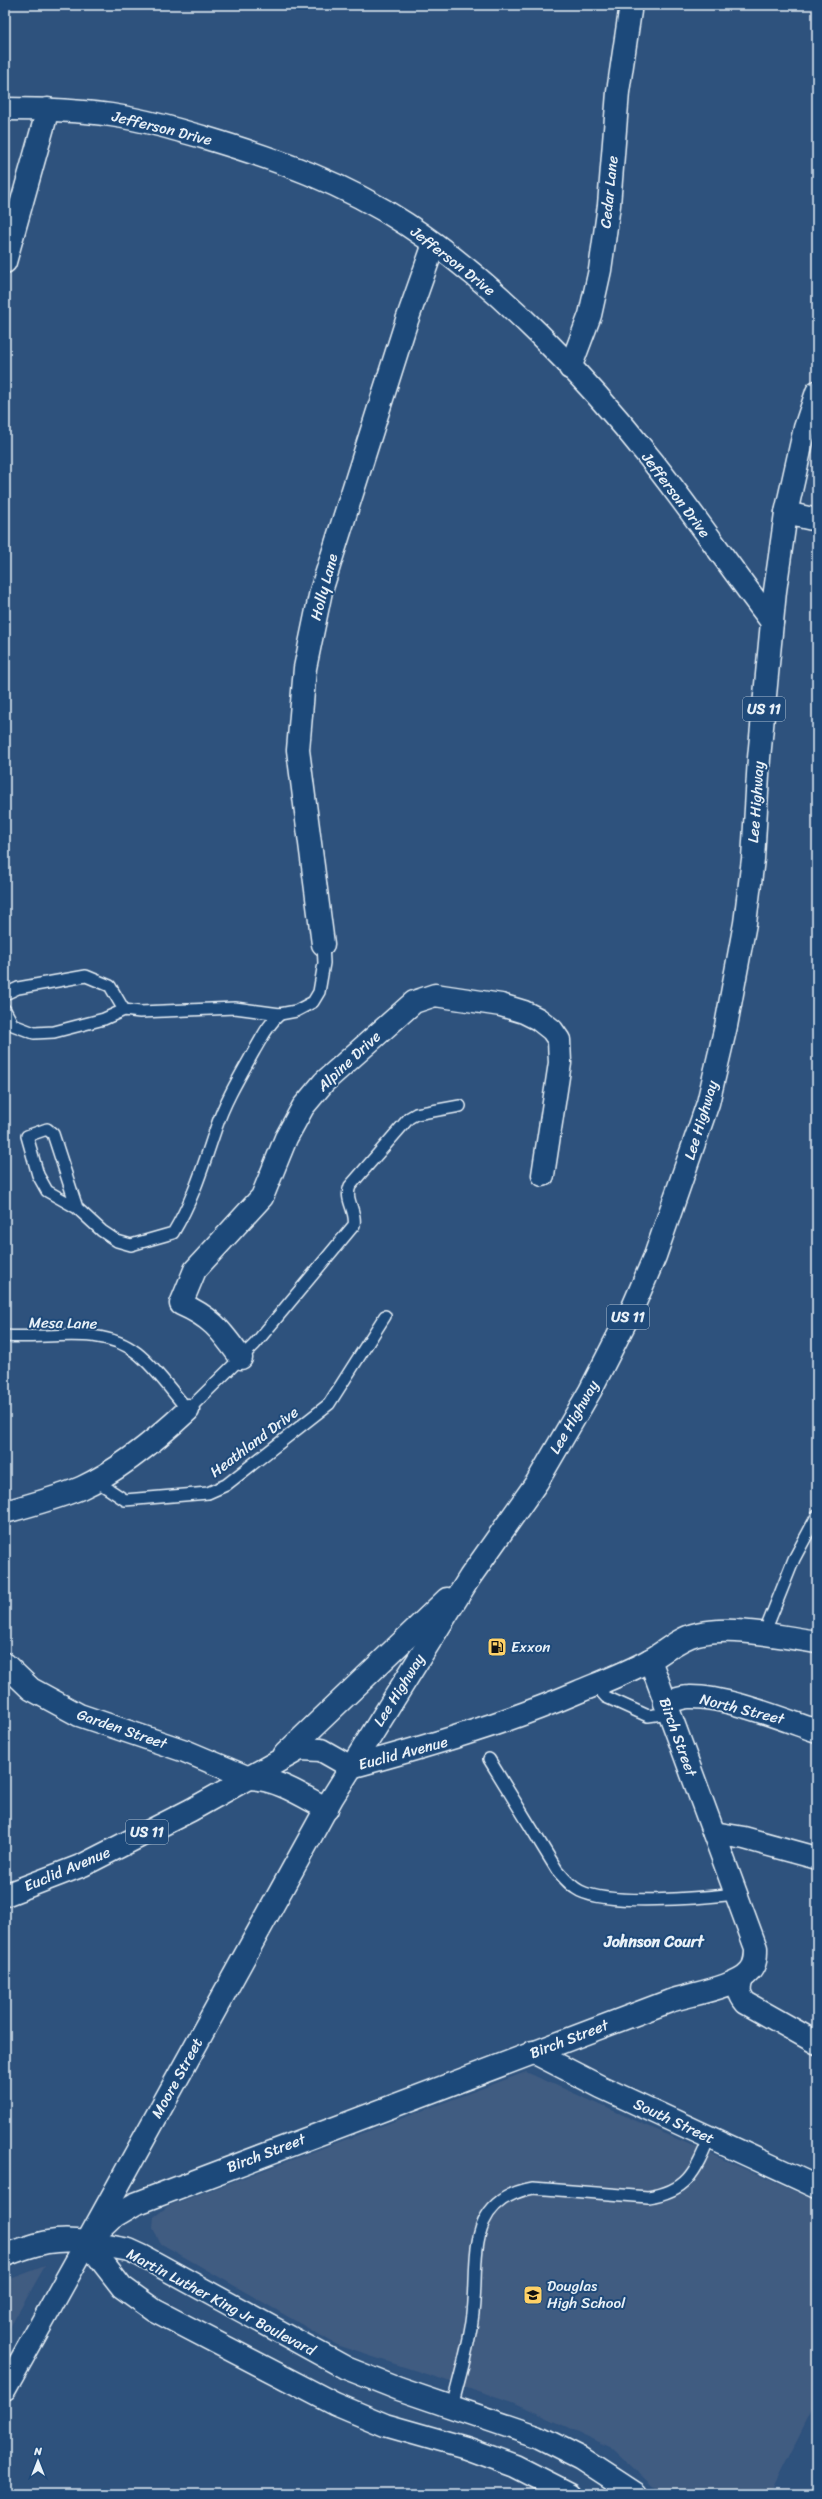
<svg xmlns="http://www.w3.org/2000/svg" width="822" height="2499" font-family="Sriracha,sans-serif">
  <rect width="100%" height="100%" fill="#2e527d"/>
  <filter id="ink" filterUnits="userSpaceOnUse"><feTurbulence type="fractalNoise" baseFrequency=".025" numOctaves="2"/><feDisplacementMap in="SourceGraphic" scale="8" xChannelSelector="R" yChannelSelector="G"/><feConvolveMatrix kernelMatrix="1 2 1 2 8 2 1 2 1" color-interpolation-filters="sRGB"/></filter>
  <g filter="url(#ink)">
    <g fill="#405b81">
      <path d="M526,2072L817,2201V2401L770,2494H661L612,2448L513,2402L339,2346L160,2243L153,2228L154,2217L168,2206Z"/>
      <path d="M45,2266L5,2336V2281Z"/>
    </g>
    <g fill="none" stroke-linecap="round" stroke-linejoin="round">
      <g stroke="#e8f1f8" stroke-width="14">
        <g id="service">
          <path d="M5,994L18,988L86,976L110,986L124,1010"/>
          <path d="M5,1010L13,1025L34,1033L54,1032L104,1019L124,1010L140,1012L235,1008L280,1014L296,1011L313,1002L319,992L324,963L323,944"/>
          <path d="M77,1208L53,1134L47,1129L27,1136L38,1175L47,1191L77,1208L102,1231L117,1241L131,1245L173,1233C194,1198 203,1166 216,1128C225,1101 240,1076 254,1051C262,1038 268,1024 280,1014"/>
          <path d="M5,1336C47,1340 101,1324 137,1353C155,1367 173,1393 188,1410L255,1344L354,1225C357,1211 344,1200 350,1186L409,1118L416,1114L460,1106"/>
          <path d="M95,1480L125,1500L208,1493L226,1485L329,1404L385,1316"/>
          <path d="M764,1634L794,1559L817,1516"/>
          <path d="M595,1685L606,1697L648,1716L669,1713"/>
          <path d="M489,1759L557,1870C564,1878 570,1886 580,1891C611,1906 700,1898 736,1894"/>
          <path d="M452,2407C459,2379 468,2350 472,2321C481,2266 460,2201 533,2188L648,2197C688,2191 695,2172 710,2137"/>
        </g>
      </g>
      <g stroke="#e8f1f8" stroke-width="25">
        <g id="minor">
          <path d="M5,109C41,109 76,110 111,115C144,120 175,129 206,138C276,159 344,183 406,224C496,283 586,377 653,462C694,514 731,569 772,622"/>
          <path d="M5,262L48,109"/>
          <path d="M570,368L590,315L600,270L609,205L618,92L630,11"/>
          <path d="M786,513L817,520"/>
          <path d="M323,944L298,750L305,668L321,591L406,323L434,244"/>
          <path d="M241,1358C221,1331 213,1318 181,1304L195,1270L262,1197L286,1138L303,1107L324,1082L414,1002L435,995L501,1005L524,1012L538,1019L552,1030L559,1040L560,1063L543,1175"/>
          <path d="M5,1512C31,1505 57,1498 81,1488C120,1470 157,1439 188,1410"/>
          <path d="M5,1664L31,1689L79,1715L185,1751L249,1778"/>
          <path d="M665,1703C673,1701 681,1697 689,1697C725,1696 782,1719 817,1731"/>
          <path d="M351,1767C428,1746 504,1724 578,1692C602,1682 627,1673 650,1660C665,1652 679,1638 697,1634C733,1625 781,1637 817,1642"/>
          <path d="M714,1833L744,1838L817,1858"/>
          <path d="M742,1979C738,1989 739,1995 746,2003L817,2043"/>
          <path d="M533,2052L601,2087L817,2187"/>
          <path d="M92,2237L113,2217L135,2204L670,2001C691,1994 737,1987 750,1971C756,1964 756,1956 756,1948L650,1660"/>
        </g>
      </g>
      <g stroke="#e8f1f8" stroke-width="25">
        <path id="tertiary" d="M5,2389L87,2242"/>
      </g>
      <g stroke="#e8f1f8" stroke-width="25">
        <path id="secondary" d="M5,2255C36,2244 54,2237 87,2242"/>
      </g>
      <g stroke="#e8f1f8" stroke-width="25">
        <g id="primary">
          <path d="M285,1754L447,1599"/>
          <path d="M249,1778C278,1779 301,1795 327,1809"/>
          <path d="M5,1895L83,1865L191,1810L300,1749L321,1750L351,1767"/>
          <path d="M87,2242L332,1798L470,1577L537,1482L590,1391L633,1307L655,1256L708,1103L726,1026L745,923L753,859L759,758L775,591L786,513L805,428L817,392"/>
          <path d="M87,2242L129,2250L142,2256L346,2368L399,2389L537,2436L581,2458L636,2494"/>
          <path d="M87,2242L122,2287L154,2310L335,2404L385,2425L466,2448L515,2466L570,2494"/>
        </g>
      </g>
      <use href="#service" stroke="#1f4a7a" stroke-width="11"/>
      <use href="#minor" stroke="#1f4a7a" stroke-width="22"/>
      <use href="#tertiary" stroke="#1f4a7a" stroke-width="22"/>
      <use href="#secondary" stroke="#1f4a7a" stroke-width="22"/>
      <use href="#primary" stroke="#1f4a7a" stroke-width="22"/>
    </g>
  </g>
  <defs>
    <g id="fuel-square" transform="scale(1)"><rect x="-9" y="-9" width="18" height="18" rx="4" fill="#ffd166" stroke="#1f4a7a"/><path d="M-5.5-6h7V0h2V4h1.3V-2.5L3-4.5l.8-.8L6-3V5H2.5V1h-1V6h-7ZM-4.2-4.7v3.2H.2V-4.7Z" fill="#111"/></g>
    <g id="school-square" transform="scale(1)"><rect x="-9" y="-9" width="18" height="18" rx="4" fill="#ffd166" stroke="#1f4a7a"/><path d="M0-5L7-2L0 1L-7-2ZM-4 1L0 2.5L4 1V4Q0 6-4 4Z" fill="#111"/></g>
  </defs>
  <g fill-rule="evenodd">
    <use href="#fuel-square" x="497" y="1647"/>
    <use href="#school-square" x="533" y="2295"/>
  </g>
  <g text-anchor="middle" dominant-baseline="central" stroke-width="4" stroke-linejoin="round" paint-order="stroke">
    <g fill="#1f4a7a" stroke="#acbfd2" stroke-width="1">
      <rect x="743" y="697" width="42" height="24" rx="3"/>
      <rect x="607" y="1305" width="42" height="24" rx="3"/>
      <rect x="126" y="1820" width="42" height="24" rx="3"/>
    </g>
    <g font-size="14" font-weight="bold" fill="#e8f1f8">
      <text x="764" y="709">US 11</text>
      <text x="628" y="1317">US 11</text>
      <text x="147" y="1832">US 11</text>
    </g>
    <g font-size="15" fill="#e8f1f8" stroke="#1f4a7a">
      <text transform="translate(162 128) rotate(14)">Jefferson Drive</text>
      <text transform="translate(609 192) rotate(-84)">Cedar Lane</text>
      <text transform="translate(453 261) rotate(38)">Jefferson Drive</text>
      <text transform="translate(676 495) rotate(53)">Jefferson Drive</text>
      <text transform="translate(324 587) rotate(-75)">Holly Lane</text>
      <text transform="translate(756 802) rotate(-86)">Lee Highway</text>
      <text transform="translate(349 1061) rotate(-43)">Alpine Drive</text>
      <text transform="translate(701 1120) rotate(-73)">Lee Highway</text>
      <text transform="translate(63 1323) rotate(1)">Mesa Lane</text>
      <text transform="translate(574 1417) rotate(-60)">Lee Highway</text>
      <text transform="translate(254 1442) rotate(-37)">Heathland Drive</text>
      <text transform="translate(399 1690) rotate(-58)">Lee Highway</text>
      <text transform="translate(742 1709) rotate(14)">North Street</text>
      <text transform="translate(122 1729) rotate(19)">Garden Street</text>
      <text transform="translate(678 1737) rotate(70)">Birch Street</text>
      <text transform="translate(403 1753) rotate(-15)">Euclid Avenue</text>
      <text transform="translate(67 1869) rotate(-23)">Euclid Avenue</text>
      <text transform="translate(569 2039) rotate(-21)">Birch Street</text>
      <text transform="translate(177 2078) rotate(-61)">Moore Street</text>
      <text transform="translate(674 2121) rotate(25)">South Street</text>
      <text transform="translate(266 2153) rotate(-21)">Birch Street</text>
      <text transform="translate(221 2302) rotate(28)">Martin Luther King Jr Boulevard</text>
    </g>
    <g font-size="15" fill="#e8f1f8" stroke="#1f4a7a" text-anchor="start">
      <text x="511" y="1647">Exxon</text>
      <text x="547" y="2286">Douglas<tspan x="547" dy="17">High School</tspan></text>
    </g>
    <g font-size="16" font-weight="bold" fill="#e8f1f8" stroke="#1f4a7a">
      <text x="654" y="1941">Johnson Court</text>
    </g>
  </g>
  <rect width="822" height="2499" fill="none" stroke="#1f4a7a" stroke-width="20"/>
  <rect x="10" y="10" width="802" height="2479" fill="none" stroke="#e8f1f8" stroke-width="1.5" filter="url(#ink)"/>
  <g transform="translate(38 2461)" stroke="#1f4a7a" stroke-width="3" paint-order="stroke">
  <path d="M0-3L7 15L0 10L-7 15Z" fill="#e8f1f8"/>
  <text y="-6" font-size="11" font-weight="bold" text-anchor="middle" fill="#e8f1f8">N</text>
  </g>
</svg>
